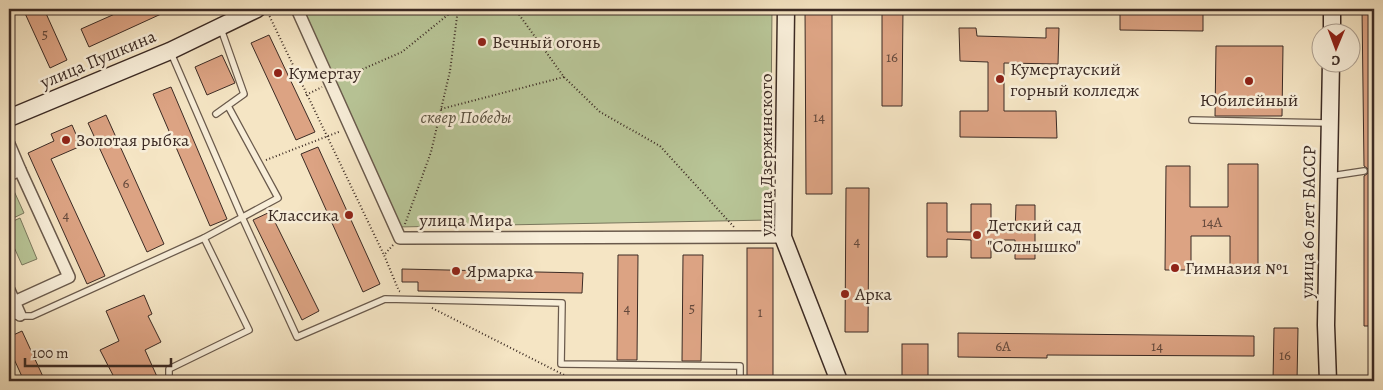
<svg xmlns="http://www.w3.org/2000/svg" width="1383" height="390" font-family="Alegreya,serif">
  <rect width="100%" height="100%" fill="#f5e5c4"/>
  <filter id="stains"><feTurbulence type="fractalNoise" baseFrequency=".004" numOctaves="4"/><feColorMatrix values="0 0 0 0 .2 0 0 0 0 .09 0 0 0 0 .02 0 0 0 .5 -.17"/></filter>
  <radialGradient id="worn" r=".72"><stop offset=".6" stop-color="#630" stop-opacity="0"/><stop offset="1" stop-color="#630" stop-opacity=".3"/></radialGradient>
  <g fill="#b8c597" stroke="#7a785e">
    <path d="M300,9H772L770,220L397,227Z"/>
    <path d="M9,180L24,213L9,220Z"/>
    <path d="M20,218L37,259L22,265L9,236V223Z"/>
  </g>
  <g fill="#dca383" stroke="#3c2b24">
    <path d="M23,9H44L67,60L50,68Z"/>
    <path d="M126,9H172L89,47L81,29Z"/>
    <path d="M805,9H832V194H806Z"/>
    <path d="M882,9H903L902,106H882Z"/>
    <path d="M1120,9H1203V31L1120,30Z"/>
    <path d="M1362,9H1374V326H1364V176L1367,174L1369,171L1367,168L1364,166Z"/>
    <path d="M959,28H976L977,36L1046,38V28H1059L1058,64L1004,63V111H1056L1057,138L960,137V111H988V62L960,61Z"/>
    <path d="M269,35L315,132L296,140L251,43Z"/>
    <path d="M1216,46H1283L1282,116H1215Z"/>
    <path d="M222,55L235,83L207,95L195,67Z"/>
    <path d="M171,87L227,219L210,226L153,94Z"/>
    <path d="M106,115L164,244L147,252L88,123Z"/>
    <path d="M72,125L81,146L51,159L105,276L87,284L28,153L54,141L51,134Z"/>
    <path d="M318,147L380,284L363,292L301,154Z"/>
    <path d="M1228,164H1258V270H1230V236H1191V270H1165L1166,166H1190V207H1228Z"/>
    <path d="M846,188H869L868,332H845Z"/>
    <path d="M927,203H947V232H971V204H991V232H1015L1016,205H1035V259H1015V240H991V258H971V240L947,239V257H927Z"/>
    <path d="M270,212L319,311L302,320L253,220Z"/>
    <rect x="747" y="248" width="26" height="133"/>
    <path d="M618,255H638L637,360H617Z"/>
    <path d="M683,255H703L701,361H682Z"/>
    <path d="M402,269L583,273L582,293L418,291V282H402Z"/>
    <path d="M144,295L152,314L148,316L161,342L145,350L159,381H116L100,350L119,341L106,311Z"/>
    <path d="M1274,328H1298L1297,381H1273Z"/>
    <path d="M22,331L45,381H24L9,348V337Z"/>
    <path d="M958,333L1254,336V356L1047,355V358L958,357Z"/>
    <rect x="902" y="344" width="26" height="37"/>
  </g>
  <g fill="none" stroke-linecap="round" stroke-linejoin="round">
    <g stroke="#6a5a4c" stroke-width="8">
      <g id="lane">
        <path d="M66,9H67"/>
        <path d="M171,53L242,217L297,337L385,299L562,303L561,364L740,366V381"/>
        <path d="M216,114L244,94L221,29"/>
        <path d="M1192,120L1328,123"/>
        <path d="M1331,176L1364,171"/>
        <path d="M9,316H32L204,238L278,198L228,106"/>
        <path d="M169,381V369L249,330L204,238"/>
      </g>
    </g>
    <g stroke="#6a5a4c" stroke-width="14">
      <g id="street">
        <path d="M297,9L400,238L783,237"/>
        <path d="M9,144L20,170L9,175"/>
        <path d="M9,290L20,315"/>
        <path d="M14,302L69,277L20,170"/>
      </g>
    </g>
    <g stroke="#3c2b24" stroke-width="19">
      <g id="secondary">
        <path d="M786,9L783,237L839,381"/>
        <path d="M1332,32V9"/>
        <path d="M9,118L170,51L257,9"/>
        <path d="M1328,381L1326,325L1331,62"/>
      </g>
    </g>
    <g stroke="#3c2b24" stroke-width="2" stroke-dasharray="1 2.5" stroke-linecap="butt">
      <path d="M515,9L564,77L600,112L660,146L734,227"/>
      <path d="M268,13L384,255"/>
      <path d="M340,79L402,52L455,9"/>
      <path d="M306,95L322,87"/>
      <path d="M441,109L564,77"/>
      <path d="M266,160L341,131"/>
      <path d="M405,224L431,152L450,71L458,9"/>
      <path d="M393,245L384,255L399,291L401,292"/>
      <path d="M432,308L572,379V381"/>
    </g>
    <use href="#lane" stroke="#f8eed9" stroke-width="5.5"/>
    <use href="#street" stroke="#f8eed9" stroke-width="11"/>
    <use href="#secondary" stroke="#f8eed9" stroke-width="16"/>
  </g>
  <g fill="#8f2418" stroke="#f8eed9" stroke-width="2">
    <circle cx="482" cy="42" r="5"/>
    <circle cx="278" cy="73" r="5"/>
    <circle cx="1000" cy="79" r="5"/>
    <circle cx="1249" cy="81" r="5"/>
    <circle cx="66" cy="140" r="5"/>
    <circle cx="349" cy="215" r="5"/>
    <circle cx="977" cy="235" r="5"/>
    <circle cx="1175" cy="268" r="5"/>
    <circle cx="456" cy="271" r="5"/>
    <circle cx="845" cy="294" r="5"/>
  </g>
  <g text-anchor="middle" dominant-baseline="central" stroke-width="5" stroke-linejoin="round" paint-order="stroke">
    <g font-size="15" fill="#64493c">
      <text x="45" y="34">5</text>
      <text x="892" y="57">16</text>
      <text x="819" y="117">14</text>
      <text x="126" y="183">6</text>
      <text x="66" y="215">4</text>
      <text x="1212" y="222">14А</text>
      <text x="857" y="241">4</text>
      <text x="627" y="308">4</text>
      <text x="692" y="308">5</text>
      <text x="760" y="312">1</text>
      <text x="1003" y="346">6А</text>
      <text x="1157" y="346">14</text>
      <text x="1285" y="355">16</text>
    </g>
    <g font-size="18" fill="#3c2b24" stroke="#f8eed9" text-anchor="start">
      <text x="492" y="42">Вечный огонь</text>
      <text x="1010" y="69">Кумертауский<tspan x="1010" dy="21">горный колледж</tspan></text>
      <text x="288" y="73">Кумертау</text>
      <text x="1249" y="100" text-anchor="middle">Юбилейный</text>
      <text x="76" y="140">Золотая рыбка</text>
      <text x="339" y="215" text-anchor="end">Классика</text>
      <text x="987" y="225">Детский сад<tspan x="987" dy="21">"Солнышко"</tspan></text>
      <text x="1185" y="268">Гимназия №1</text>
      <text x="466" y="271">Ярмарка</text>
      <text x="855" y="294">Арка</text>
    </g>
    <g font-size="18" fill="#3c2b24" stroke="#f8eed9">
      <text transform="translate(98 59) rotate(-23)">улица Пушкина</text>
      <text transform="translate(766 155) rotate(-90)">улица Дзержинского</text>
      <text x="466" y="220">улица Мира</text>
      <text transform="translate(1308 222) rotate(-89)">улица 60 лет БАССР</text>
    </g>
    <g font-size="18" font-style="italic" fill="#5b5241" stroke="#f8eed9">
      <text x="466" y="117">сквер Победы</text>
    </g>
  </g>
  <rect width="1383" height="390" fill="none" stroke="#f5e5c4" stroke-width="30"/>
  <rect x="10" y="10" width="1363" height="370" fill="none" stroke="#3c2b24" stroke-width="2.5"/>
  <rect x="15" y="15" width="1353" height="360" fill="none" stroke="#3c2b24"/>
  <g transform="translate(1336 48) rotate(181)"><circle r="24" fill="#f8eed9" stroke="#ada091"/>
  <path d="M0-4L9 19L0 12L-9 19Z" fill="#8f2418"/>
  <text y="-8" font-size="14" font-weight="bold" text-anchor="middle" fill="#3c2b24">С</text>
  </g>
  <path d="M25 358v8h146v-8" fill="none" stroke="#3c2b24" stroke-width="2.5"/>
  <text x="32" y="358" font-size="15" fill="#3c2b24" stroke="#f8eed9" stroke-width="4" paint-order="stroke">100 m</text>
  <rect width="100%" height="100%" filter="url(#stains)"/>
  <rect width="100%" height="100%" fill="url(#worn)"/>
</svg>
